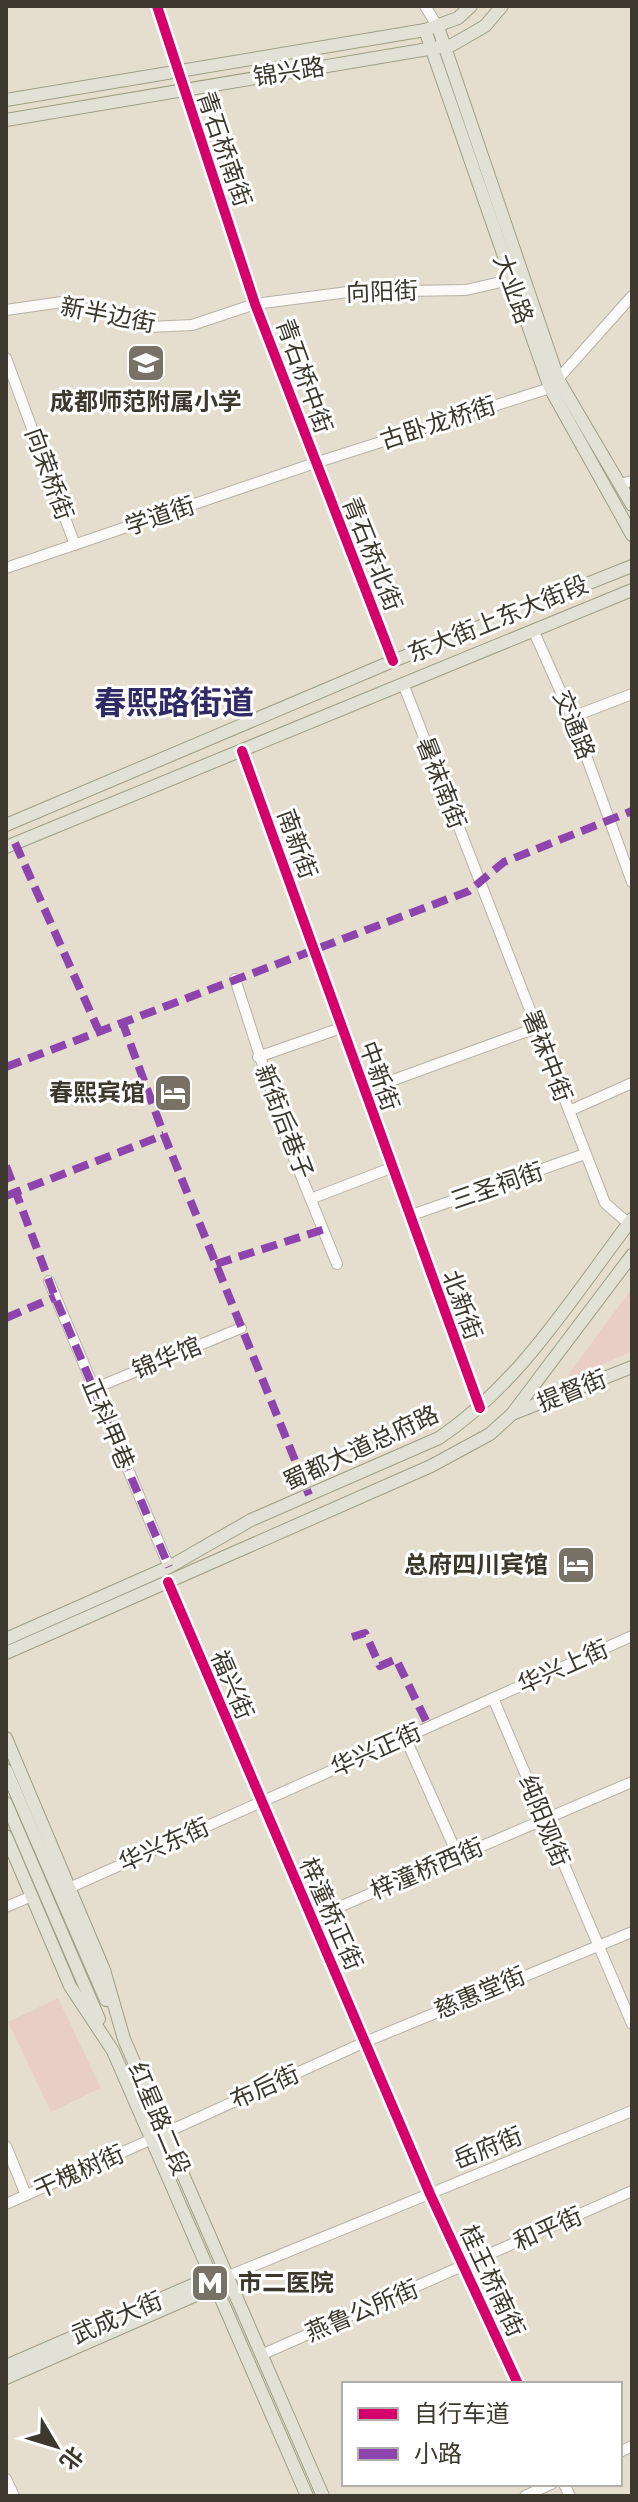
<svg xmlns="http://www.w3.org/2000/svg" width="638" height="2502" font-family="'Nunito Sans','Noto Sans SC',sans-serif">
  <rect width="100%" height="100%" fill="#e5decf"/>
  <g fill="#e9cec6">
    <path d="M632,1288V1351L571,1379L568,1375Z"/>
    <path d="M58,1998L101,2088L51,2112L8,2022Z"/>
  </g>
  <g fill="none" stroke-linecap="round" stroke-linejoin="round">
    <g stroke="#b7b1a6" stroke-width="12">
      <g id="minor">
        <path d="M157,6L255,304L393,661"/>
        <path d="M425,6L438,27"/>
        <path d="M6,310L62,302L150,327L192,325L255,304L348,292L466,290L509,280"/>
        <path d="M6,358L75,545"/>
        <path d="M619,484L632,481"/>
        <path d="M6,568L315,463L550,388L632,296"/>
        <path d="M534,632L572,717L632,882"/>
        <path d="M404,686L605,1203L628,1223"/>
        <path d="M572,717L632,694"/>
        <path d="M242,751L480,1408"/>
        <path d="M235,979L289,1146L337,1264"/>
        <path d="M258,1057L341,1028"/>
        <path d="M361,1082L384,1073L388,1082L536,1028"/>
        <path d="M569,1111L632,1083"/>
        <path d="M313,1198L391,1168"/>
        <path d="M409,1216L585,1154"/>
        <path d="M49,1281L169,1567"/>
        <path d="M93,1389L241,1328"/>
        <path d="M168,1582L430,2194L518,2384"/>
        <path d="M493,1698L632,2024"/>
        <path d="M405,1737L458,1856"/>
        <path d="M69,1888L632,1636"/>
        <path d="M6,1907L32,1896"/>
        <path d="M311,1919L632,1782"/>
        <path d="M165,2133L365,2042L632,1932"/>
        <path d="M6,2146L26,2195"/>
        <path d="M6,2204L152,2139"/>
        <path d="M226,2277L632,2111"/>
        <path d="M261,2355L632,2191"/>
        <path d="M620,2452L632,2446"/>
        <path d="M6,2479L14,2496"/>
        <path d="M564,2484L570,2496"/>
        <path d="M525,2496L551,2484"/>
      </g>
    </g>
    <g stroke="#9e9e84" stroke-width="14">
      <g id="major">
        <path d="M438,27L559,381L632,505"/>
        <path d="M425,30L550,388L632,535"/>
        <path d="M6,100L425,30L458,18L471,6"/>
        <path d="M6,120L452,45L485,26L502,6"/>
        <path d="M6,825L393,661L632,566"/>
        <path d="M6,847L632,590"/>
        <path d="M512,1414L632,1367"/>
        <path d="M6,1639L169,1567L251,1520L439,1438C521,1383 573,1296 632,1219"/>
        <path d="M6,1653L431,1466L490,1434L512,1414L632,1255"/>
        <path d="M6,1738L104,1970L124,2039L323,2496"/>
        <path d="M6,1770L106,2000"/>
        <path d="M6,1803L99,2019"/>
        <path d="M6,1836L70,1986L113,2051L307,2496"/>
        <path d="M6,2366L211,2277H219"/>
        <path d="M6,2378L219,2285"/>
      </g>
    </g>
    <use href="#minor" stroke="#fbfaf8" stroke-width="10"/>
    <use href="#major" stroke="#e1e1d5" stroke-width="12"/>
    <g stroke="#8e44ad" stroke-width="8" stroke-dasharray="16 8" stroke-linecap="butt">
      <path d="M15,843L98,1029"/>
      <path d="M122,1021L164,1135L309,1495"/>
      <path d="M6,1067L469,891L504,862L632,811"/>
      <path d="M6,1166L55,1297L169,1567"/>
      <path d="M6,1196L164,1135"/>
      <path d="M216,1264L325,1229"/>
      <path d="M6,1318L55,1297"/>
      <path d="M352,1637L365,1633L380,1666L396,1659L429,1727"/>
    </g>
    <g stroke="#fff" stroke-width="15">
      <g id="cycleway">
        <path d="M157,6L255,304L393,661"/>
        <path d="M242,751L480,1408"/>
        <path d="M168,1582L430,2194L518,2384"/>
      </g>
    </g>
    <use href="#cycleway" stroke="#d6006c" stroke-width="10"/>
  </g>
  <defs>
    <g id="school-square" transform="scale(2)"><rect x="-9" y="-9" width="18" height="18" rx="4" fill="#787266" stroke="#fff"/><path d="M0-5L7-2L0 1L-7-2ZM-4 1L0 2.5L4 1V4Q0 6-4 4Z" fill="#fff"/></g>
    <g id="hotel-square" transform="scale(2)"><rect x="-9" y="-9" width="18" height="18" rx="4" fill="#787266" stroke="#fff"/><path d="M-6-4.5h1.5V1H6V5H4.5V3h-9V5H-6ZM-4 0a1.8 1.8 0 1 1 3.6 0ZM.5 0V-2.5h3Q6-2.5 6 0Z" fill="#fff"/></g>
    <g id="metro-square" transform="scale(2)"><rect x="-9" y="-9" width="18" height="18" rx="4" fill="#787266" stroke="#fff"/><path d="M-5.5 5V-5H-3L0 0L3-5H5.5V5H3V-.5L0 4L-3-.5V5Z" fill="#fff"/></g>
  </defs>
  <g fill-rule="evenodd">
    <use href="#school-square" x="146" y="363"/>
    <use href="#hotel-square" x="173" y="1093"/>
    <use href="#hotel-square" x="576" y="1565"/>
    <use href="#metro-square" x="210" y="2283"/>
  </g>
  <g text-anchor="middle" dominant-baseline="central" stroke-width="6" stroke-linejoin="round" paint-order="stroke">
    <g font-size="24" fill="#3d382e" stroke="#fff">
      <text transform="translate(289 72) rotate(-9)">锦兴路</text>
      <text transform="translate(224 149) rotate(71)">青石桥南街</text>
      <text transform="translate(513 289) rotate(70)">大业路</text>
      <text transform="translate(382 292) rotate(-2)">向阳街</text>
      <text transform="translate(108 315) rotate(11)">新半边街</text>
      <text transform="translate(304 376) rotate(70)">青石桥中街</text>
      <text transform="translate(438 423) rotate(-18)">古卧龙桥街</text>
      <text transform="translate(49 474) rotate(70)">向荣桥街</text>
      <text transform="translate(160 516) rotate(-19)">学道街</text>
      <text transform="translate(372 554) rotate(68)">青石桥北街</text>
      <text transform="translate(498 619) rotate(-22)">东大街上东大街段</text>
      <text transform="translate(574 725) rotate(68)">交通路</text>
      <text transform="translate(441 783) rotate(69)">暑袜南街</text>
      <text transform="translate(297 844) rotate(70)">南新街</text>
      <text transform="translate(547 1056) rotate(69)">署袜中街</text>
      <text transform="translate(379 1076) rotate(70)">中新街</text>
      <text transform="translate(284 1122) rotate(69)">新街后巷子</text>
      <text transform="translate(497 1186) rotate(-19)">三圣祠街</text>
      <text transform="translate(462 1305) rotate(70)">北新街</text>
      <text transform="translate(167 1358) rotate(-22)">锦华馆</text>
      <text transform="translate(572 1391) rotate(-22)">提督街</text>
      <text transform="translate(108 1424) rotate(67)">正科甲巷</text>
      <text transform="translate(361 1448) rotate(-25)">蜀都大道总府路</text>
      <text transform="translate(563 1667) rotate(-24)">华兴上街</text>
      <text transform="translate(232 1685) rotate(67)">福兴街</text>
      <text transform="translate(376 1750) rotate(-24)">华兴正街</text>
      <text transform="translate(544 1821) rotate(68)">纯阳观街</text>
      <text transform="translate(164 1845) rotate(-24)">华兴东街</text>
      <text transform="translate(427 1869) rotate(-23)">梓潼桥西街</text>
      <text transform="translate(331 1914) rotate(66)">梓潼桥正街</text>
      <text transform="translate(480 1993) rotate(-23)">慈惠堂街</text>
      <text transform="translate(265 2087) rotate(-24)">布后街</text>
      <text transform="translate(159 2119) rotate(67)">红星路二段</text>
      <text transform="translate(488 2148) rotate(-22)">岳府街</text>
      <text transform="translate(79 2172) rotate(-24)">干槐树街</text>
      <text transform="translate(548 2229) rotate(-24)">和平街</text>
      <text transform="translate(492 2281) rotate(65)">桂王桥南街</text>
      <text transform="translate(362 2311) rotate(-23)">燕鲁公所街</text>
      <text transform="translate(117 2318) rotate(-23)">武成大街</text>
    </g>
    <g font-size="24" font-weight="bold" fill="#3d382e" stroke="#fff" text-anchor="end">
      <text x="146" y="402" text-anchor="middle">成都师范附属小学</text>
      <text x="145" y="1093">春熙宾馆</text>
      <text x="548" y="1565">总府四川宾馆</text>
      <text x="238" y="2283" text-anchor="start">市二医院</text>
    </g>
    <g font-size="32" font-weight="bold" fill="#302a65" stroke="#fff">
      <text x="174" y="703">春熙路街道</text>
    </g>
  </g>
  <rect width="638" height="2502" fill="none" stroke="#3d382e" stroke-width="16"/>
  <rect x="342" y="2382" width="280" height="104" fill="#ffffff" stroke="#b1afab" stroke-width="2"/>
  <rect x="358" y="2408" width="40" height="12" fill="#d6006c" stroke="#b1afab" stroke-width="2"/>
  <text x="414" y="2422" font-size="24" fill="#3d382e">自行车道</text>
  <rect x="358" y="2448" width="40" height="12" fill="#8e44ad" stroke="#b1afab" stroke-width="2"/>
  <text x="414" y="2462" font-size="24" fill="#3d382e">小路</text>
  <g transform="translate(56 2446) rotate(128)" stroke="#ffffff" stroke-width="6" paint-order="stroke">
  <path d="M0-6L14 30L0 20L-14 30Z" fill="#3d382e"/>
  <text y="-12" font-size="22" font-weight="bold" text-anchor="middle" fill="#3d382e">北</text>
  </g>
</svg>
